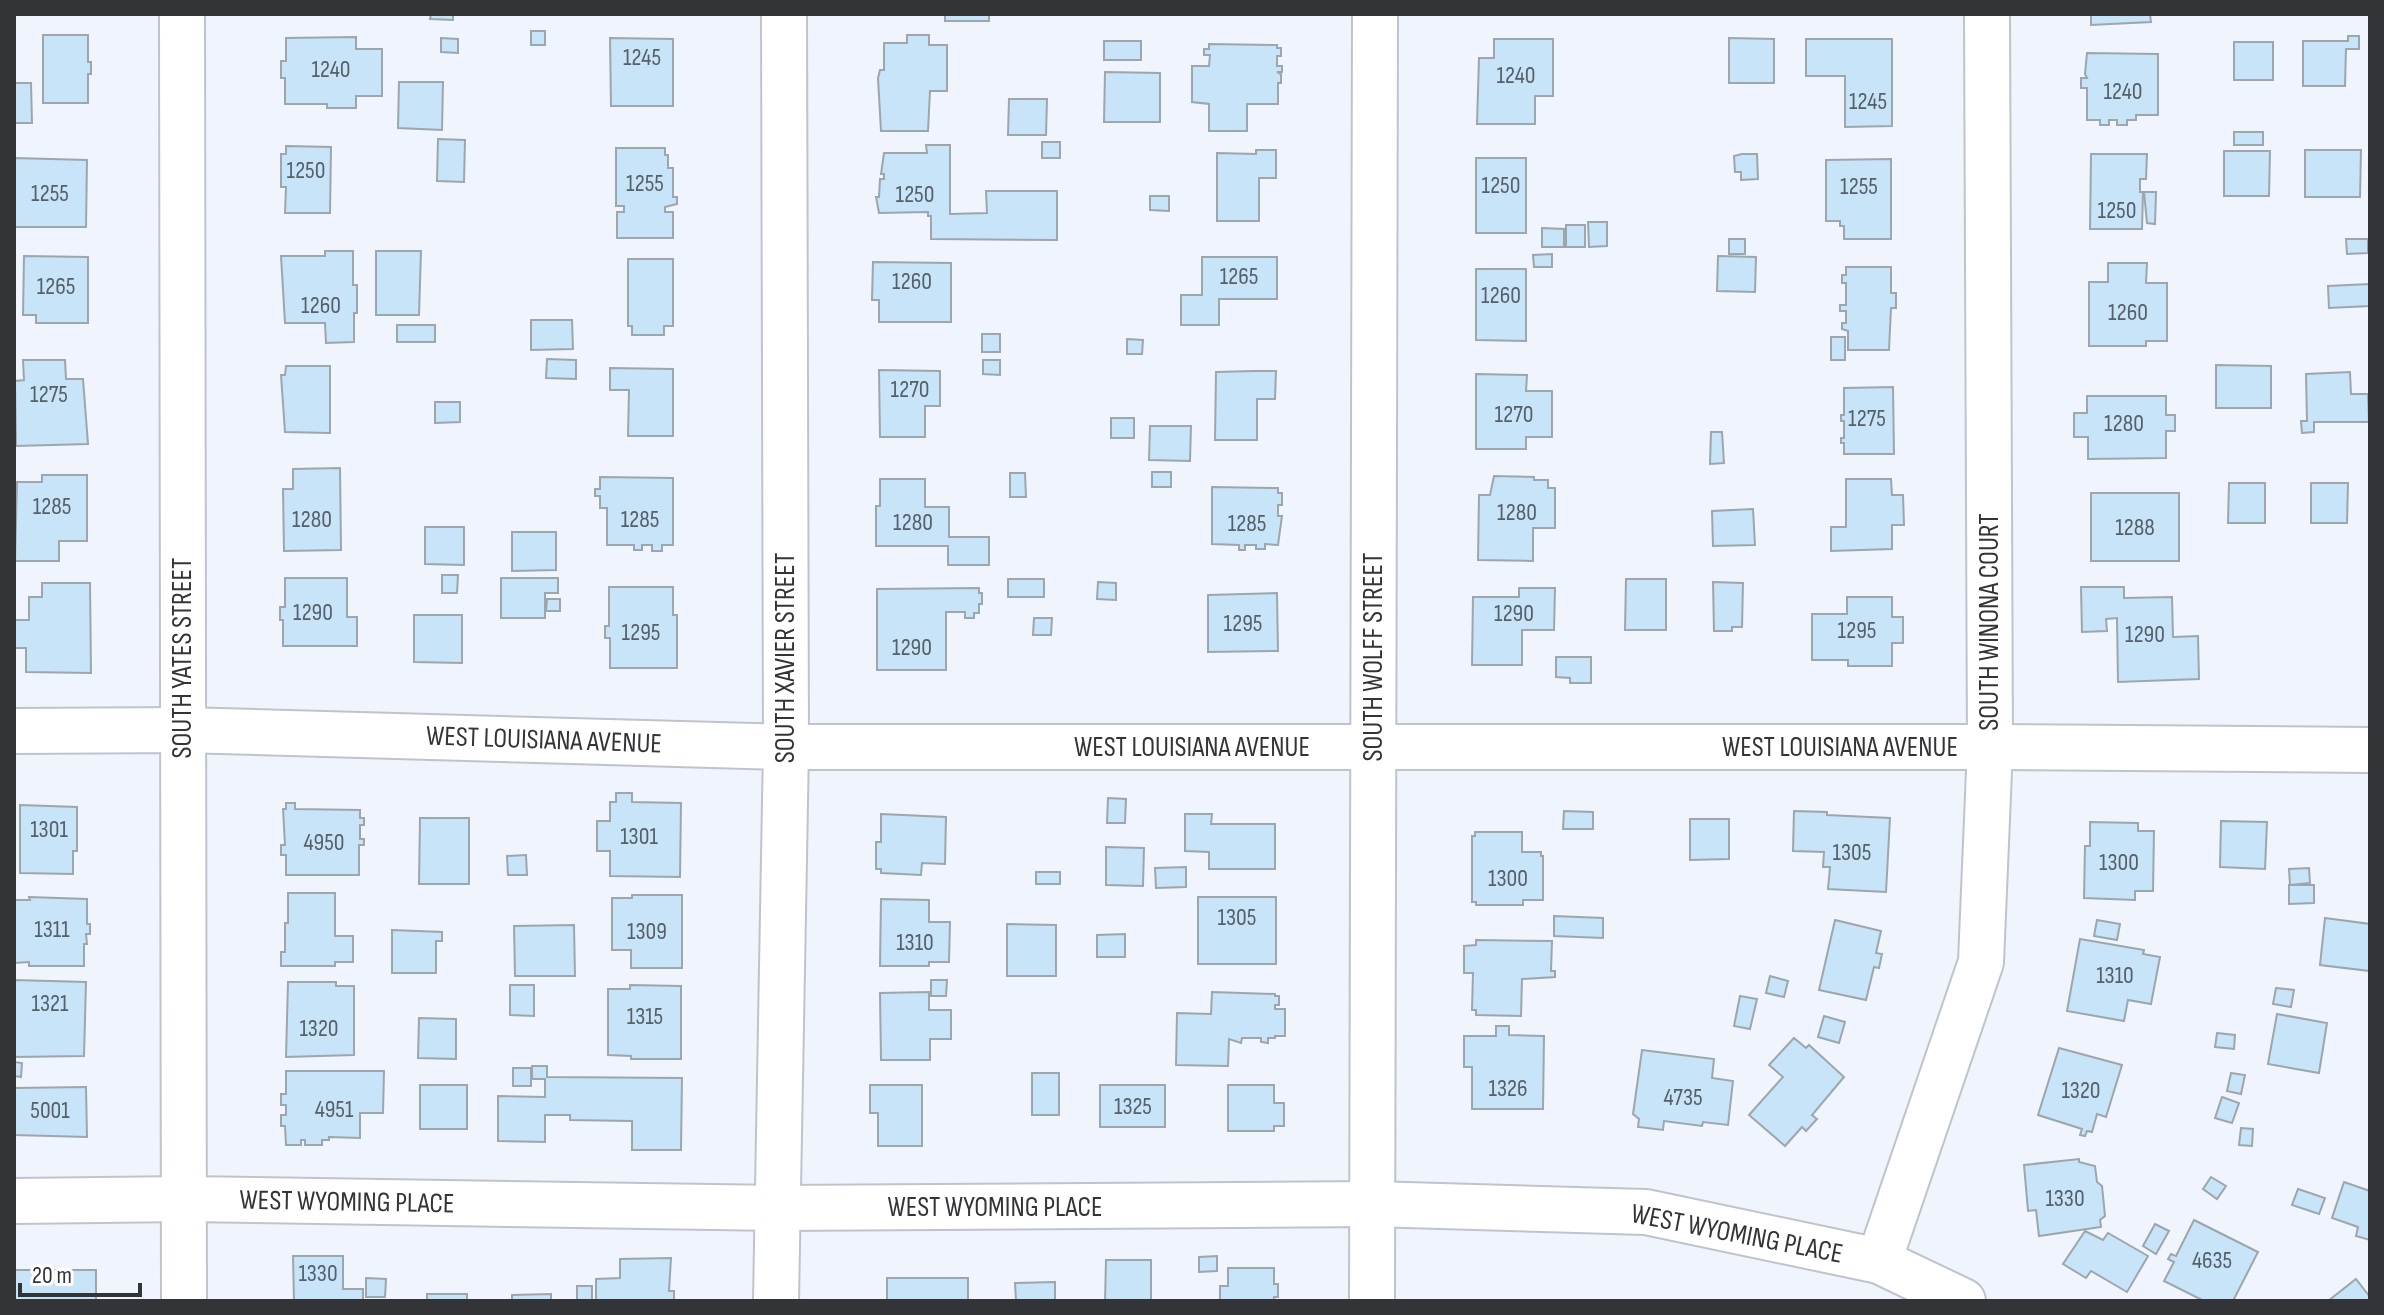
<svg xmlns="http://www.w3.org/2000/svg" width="2384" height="1315" font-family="'Sofia Sans Condensed',sans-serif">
  <rect width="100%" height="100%" fill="#eff4fd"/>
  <g fill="#c7e4f8" stroke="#9da6ac" stroke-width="2">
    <path d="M431,14H453V20L430,19Z"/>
    <rect x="945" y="14" width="44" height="7"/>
    <path d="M2091,14H2150L2151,22L2091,25Z"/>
    <rect x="531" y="31" width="14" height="14"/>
    <path d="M43,35H88V62H91V74H88V103H43Z"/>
    <path d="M907,35H929V45H947V91H930L928,131H881L878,78L880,70H884V43H907Z"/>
    <path d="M2348,36H2359V49H2346L2345,86H2303V41H2348Z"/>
    <path d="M356,37V49H382V96H356V108H327V104H285V78H281V61H286V38Z"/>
    <path d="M441,38L458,39V53L441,52Z"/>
    <path d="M610,38L673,39V106H611Z"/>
    <path d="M1729,38L1774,39V83H1729Z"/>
    <path d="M1494,39H1553V96H1535V124H1477L1479,58H1494Z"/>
    <path d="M1806,39H1892V126L1845,127V76H1806Z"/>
    <rect x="1104" y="41" width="37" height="19"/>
    <rect x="2234" y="42" width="39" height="38"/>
    <path d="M1209,44L1277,45V48H1281V56H1277V66H1282V72H1277L1281,74V83H1278V104H1247V131H1209V104L1192,102V66H1209L1210,55H1204V49H1209Z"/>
    <path d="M2087,53L2158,54V115H2136V120H2127V125H2117V120H2109V125H2100V120H2087V88H2081V78H2087L2085,74Z"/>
    <path d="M1105,72L1160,73V122H1104Z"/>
    <path d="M399,82H443L442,130L398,128Z"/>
    <path d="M14,83H31L32,123H14Z"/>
    <path d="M1009,99H1047L1046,135H1008Z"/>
    <rect x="2234" y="132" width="29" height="13"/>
    <path d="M438,139L465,140L464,182L437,181Z"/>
    <rect x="1042" y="142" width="18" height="16"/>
    <path d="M926,145H950V214L987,213L986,191H1057V240L931,239V216H928V212L879,213L876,197H879L880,179H884V174H881L884,153H927Z"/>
    <path d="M286,146L331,147L330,213H285L286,187H281V154H286Z"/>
    <path d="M616,148H665V155H668V168H673V197H677V204L665,207V212H673V238H617V212H624V206H616Z"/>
    <path d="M1256,150H1276V178H1259V221H1217V153L1256,154Z"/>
    <path d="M2305,150H2361L2360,197H2305Z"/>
    <path d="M2224,151H2270L2269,196H2224Z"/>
    <path d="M1742,154H1757L1758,179L1741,180V172H1735L1734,156Z"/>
    <path d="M2091,154H2147L2146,179H2140V192H2143L2142,229H2090Z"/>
    <path d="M14,158L87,160L86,227H14Z"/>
    <rect x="1476" y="158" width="50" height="75"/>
    <path d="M1891,159V239H1844V226H1840V221H1826V160Z"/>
    <path d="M2144,192H2156L2155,224L2147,223Z"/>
    <path d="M1150,196H1169V211L1150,210Z"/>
    <path d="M1588,222H1607V246L1589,247Z"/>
    <rect x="1566" y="225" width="19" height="22"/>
    <path d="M1542,228L1564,229V247H1542Z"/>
    <rect x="1729" y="239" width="16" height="15"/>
    <path d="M2346,239H2368V253L2347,254Z"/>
    <path d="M325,251H353V285H357V313H354V342L326,343L325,323H285L281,256H325Z"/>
    <path d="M376,251H421L419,315H376Z"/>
    <path d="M1552,254V267H1534L1533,255Z"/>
    <path d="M24,256L88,257V323H36V315H23Z"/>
    <path d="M1718,256L1756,257L1755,292L1717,291Z"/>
    <path d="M1202,257H1277V299H1219V325H1181V295H1202Z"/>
    <path d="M628,259H673V326H664V335H632V326H628Z"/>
    <path d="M873,262L951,263V322H879V300H872Z"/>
    <path d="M2108,263H2147L2146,283H2167V341H2146V346H2089V282H2108Z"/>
    <path d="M1846,267H1891V293H1896V308H1891L1889,350H1848V331L1842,329V323H1846V311H1840V305H1846V283H1842V275H1846Z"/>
    <path d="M1476,269H1526V341L1476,340Z"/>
    <path d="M2369,284L2370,306L2329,308L2328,286Z"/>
    <path d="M531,320H572L573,349L531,350Z"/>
    <rect x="397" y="325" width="38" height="17"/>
    <rect x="982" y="334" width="18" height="18"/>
    <rect x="1831" y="337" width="14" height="23"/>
    <path d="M1127,339L1143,340L1142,354H1127Z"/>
    <path d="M547,359L576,360V379L546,378Z"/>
    <path d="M23,360H65L66,379H83L88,444L16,446L15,381L24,380Z"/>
    <path d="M983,360H1000V375L983,374Z"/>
    <path d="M2216,365L2271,366V408H2216Z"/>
    <path d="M286,366H330V433L285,432L281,375H285Z"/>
    <path d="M610,368L673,369V436H628L629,390H610Z"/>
    <path d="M879,370L940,371V406H925V437H880Z"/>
    <path d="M1254,371H1276L1275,399H1257V440H1215L1216,372Z"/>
    <path d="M2350,372L2351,394H2368L2369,422H2314V432L2302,433L2301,421H2307L2306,374Z"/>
    <path d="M1476,374L1527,375L1526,391H1552V437H1526V449H1476Z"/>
    <path d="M1893,387L1894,454H1844V443H1841V438H1844V421H1841V415H1844V388Z"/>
    <path d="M2087,396H2166V415H2175V431H2166V458L2088,459V437H2074V413H2087Z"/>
    <path d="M435,402H460V422L435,423Z"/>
    <rect x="1111" y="418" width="23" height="20"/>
    <path d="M1150,426H1191L1190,461L1149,460Z"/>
    <path d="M1711,432H1722L1724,463L1710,464Z"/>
    <path d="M340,468L341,550L284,551L283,489H293V469Z"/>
    <rect x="1152" y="472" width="19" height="15"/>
    <path d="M1010,473H1025L1026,497H1010Z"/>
    <path d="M42,475H87V541H59V561H15L17,482H42Z"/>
    <path d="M1494,476L1534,477V480H1548V488H1555V528H1533V561L1478,560L1479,495H1490Z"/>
    <path d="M600,477L673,478V545H662V551H652V545H642V550H634V545H607V508H600V496H595V489H600Z"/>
    <path d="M880,479H925V507H949V537H989V565H948V546H876V506H880Z"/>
    <path d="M1846,479H1891L1892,495H1903L1904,525H1892V549L1831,551V527H1846Z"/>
    <path d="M2229,483H2265V523H2228Z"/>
    <path d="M2311,483H2348L2347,523H2311Z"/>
    <path d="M1212,487L1278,488V493H1282V505H1278V516H1282L1278,545L1265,544V549H1256V545H1245V550H1239V545L1212,544Z"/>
    <rect x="2091" y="493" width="88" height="68"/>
    <path d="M1753,509L1755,545L1713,546L1712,511Z"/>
    <path d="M425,527H464V565L425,564Z"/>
    <path d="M512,532H556V570L512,571Z"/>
    <path d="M442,575H458L457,593H442Z"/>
    <path d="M285,578H347V617H357V646H283V620H280V607H285Z"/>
    <path d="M501,578H558V593H545V618H501Z"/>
    <rect x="1008" y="579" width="36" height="18"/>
    <path d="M1626,579H1666V630H1625Z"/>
    <path d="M1098,582L1116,583V600L1097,599Z"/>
    <path d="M1713,582L1743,583L1742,627H1732V631H1714Z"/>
    <path d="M42,583H90L91,673L26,672V648H14V620H29V597H42Z"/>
    <path d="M609,587H673V615H677V668H610V638H605V626H609Z"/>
    <path d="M2081,587H2124V598L2172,597L2173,637L2198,636L2199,679L2118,682L2117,618L2106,619L2107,631L2082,632Z"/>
    <path d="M979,588V593H982V604H979V613H974V618H965V612H946V670H877V589Z"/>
    <path d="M1519,588H1555L1554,630H1522V665H1472L1473,597H1519Z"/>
    <path d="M1277,593L1278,651L1208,652V595Z"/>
    <path d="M1847,597H1892V617H1903V643H1892V666H1848V660H1812V614H1847Z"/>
    <path d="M547,599H560V611H546Z"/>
    <path d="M414,615H462V663L414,662Z"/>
    <path d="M1034,618H1052L1051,635H1033Z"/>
    <path d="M1556,657H1591V683H1570V678L1556,677Z"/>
    <path d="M616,793H632V802L681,803L680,877L610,876V851H597V821H610V802H616Z"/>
    <path d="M1108,798L1126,799L1125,823H1107Z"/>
    <path d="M286,803H295V809L360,810V818H364V825H360V839H364V845H359V875H286V855H281V845H285L283,809H286Z"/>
    <path d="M20,805L77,807V851H73V874L20,873Z"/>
    <path d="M1564,811L1593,812V829H1563Z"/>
    <path d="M1794,811L1827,812V815L1890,818L1886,892L1828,889L1830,867H1823L1824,852L1793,851Z"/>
    <path d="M881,814L946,817L945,864L922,863L921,875L881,873V869H876V842H881Z"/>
    <path d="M1185,814H1212L1211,824H1275V869H1209V852L1185,851Z"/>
    <path d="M420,818H469V884H419Z"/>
    <path d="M1690,819H1729V859L1690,860Z"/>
    <path d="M2221,821L2267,822L2265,869L2220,867Z"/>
    <path d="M2090,822L2138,823V831H2154L2153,891H2135V900L2084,898L2085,846H2090Z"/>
    <path d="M1475,832H1522V852H1541V856H1543V900H1523V905H1476V902H1472V836H1475Z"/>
    <path d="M1106,847L1144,848L1143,886L1106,885Z"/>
    <path d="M526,855L527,875H508L507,856Z"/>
    <path d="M1186,867V887L1156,888L1155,868Z"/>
    <path d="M2309,868L2310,883L2290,885L2289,869Z"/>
    <rect x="1036" y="872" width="24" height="12"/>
    <path d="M2289,885H2314V903L2289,904Z"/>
    <path d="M288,893H335V936H353V962H335V966H281V952H285V923H288Z"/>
    <path d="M632,895H682V968H631V950H612V898H632Z"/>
    <path d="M29,897L87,899V924H90V934H86L87,944H84V966H29V962L14,963V900H30Z"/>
    <rect x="1198" y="897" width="78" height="67"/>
    <path d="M881,899L929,900V922H950L949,962H929V966H880Z"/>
    <path d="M1554,916L1603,918V938L1554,936Z"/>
    <path d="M2325,918L2370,924V971L2320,965Z"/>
    <path d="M1835,920L1881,931L1876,953L1882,954L1879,968L1874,967L1866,1000L1819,990Z"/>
    <path d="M2097,920L2120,924L2117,940L2094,936Z"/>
    <path d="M1007,924L1056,925V976H1007Z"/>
    <path d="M574,925L575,976H515L514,926Z"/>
    <path d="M392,930L442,932V941H436V973H392Z"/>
    <path d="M1125,934V957H1097V935Z"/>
    <path d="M2080,939L2144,950L2143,954L2160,957L2151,1004L2128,1000L2124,1021L2067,1011Z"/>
    <path d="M1476,940L1552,941L1551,971H1555V977L1522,979L1521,1016L1476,1015V1010H1472L1473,973H1464V946L1476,945Z"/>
    <path d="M1770,976L1788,981L1784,997L1766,993Z"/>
    <path d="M14,980L86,982L84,1056L14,1057Z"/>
    <path d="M931,980H947L946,996H931Z"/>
    <path d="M288,982H336V986H354V1055L286,1057Z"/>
    <path d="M510,985H534V1016L510,1015Z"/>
    <path d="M630,985L681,986V1059H631V1056L608,1055V989H630Z"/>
    <path d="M2276,988L2294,990L2291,1007L2273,1004Z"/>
    <path d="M929,992V1010H951V1039H930V1060H881L880,993Z"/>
    <path d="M1212,992L1275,994V996H1279V1005H1275V1009H1285V1036H1275V1038H1268V1043L1261,1042V1038H1242L1241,1043L1229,1039L1228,1066L1176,1065L1177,1013L1211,1014Z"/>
    <path d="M1740,996L1757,999L1750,1029L1734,1026Z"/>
    <path d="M2277,1014L2327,1023L2319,1073L2268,1064Z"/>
    <path d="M1824,1016L1845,1022L1839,1043L1818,1037Z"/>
    <path d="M419,1018L456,1019V1059L418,1058Z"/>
    <path d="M1496,1026H1509V1035L1544,1036L1543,1109H1472V1067H1464V1036H1496Z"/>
    <path d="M2217,1033L2235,1035L2234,1049L2215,1047Z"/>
    <path d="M1794,1038L1806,1048L1809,1045L1844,1077L1812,1115L1817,1119L1806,1131L1802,1127L1785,1146L1749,1115L1783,1077L1769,1065Z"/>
    <path d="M2059,1048L2122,1065L2106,1117L2097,1114L2092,1132L2087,1131L2085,1136L2080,1135L2082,1129L2038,1115Z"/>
    <path d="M1642,1050L1714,1059L1712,1078L1733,1081L1728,1125L1703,1122L1702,1126L1664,1121L1663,1130L1638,1127L1639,1119L1633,1114Z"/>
    <path d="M14,1062L22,1063L21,1077L14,1076Z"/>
    <path d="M532,1066H547V1077L682,1078L681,1150H632V1121L570,1120V1115H545V1142L498,1141V1096L545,1097V1079H532Z"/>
    <rect x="513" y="1068" width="18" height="18"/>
    <path d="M286,1071H384L383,1113H360V1138L329,1137V1140H322V1145H305V1140H301V1145H286L285,1126H281V1115H286V1105H281V1094H286Z"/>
    <rect x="1032" y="1073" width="27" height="42"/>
    <path d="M2231,1073L2245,1075L2241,1094L2227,1091Z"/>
    <rect x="420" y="1085" width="47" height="44"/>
    <path d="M870,1085H922V1146H878V1113H870Z"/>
    <rect x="1100" y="1085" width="65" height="42"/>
    <path d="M1228,1085H1274V1103H1284V1126H1274V1131H1228Z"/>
    <path d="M86,1087L87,1137L14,1135V1088Z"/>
    <path d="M2222,1097L2239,1103L2232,1123L2215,1118Z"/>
    <path d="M2241,1128L2253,1129L2252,1146L2239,1145Z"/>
    <path d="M2079,1159V1162L2095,1166L2097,1182L2102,1186L2105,1216L2100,1220L2101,1227L2039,1236L2036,1210L2028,1211L2024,1165Z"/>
    <path d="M2211,1177L2226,1186L2217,1199L2203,1189Z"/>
    <path d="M2344,1182L2370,1191V1240L2356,1236L2358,1227L2332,1218Z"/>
    <path d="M2298,1189L2325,1198L2319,1214L2292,1205Z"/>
    <path d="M2194,1220L2258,1252L2233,1301H2204L2164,1281L2174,1262L2168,1259L2171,1254L2176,1256Z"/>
    <path d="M2155,1224L2169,1231L2156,1254L2143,1246Z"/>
    <path d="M2085,1231L2103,1240L2108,1233L2148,1256L2127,1292L2091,1271L2086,1278L2063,1264Z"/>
    <path d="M293,1256H343V1289H363V1301H294Z"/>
    <path d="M1217,1256V1271L1199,1272V1257Z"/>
    <path d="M671,1258L669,1291H674V1301H596V1279L620,1278V1259Z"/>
    <path d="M1106,1260H1151V1301H1105Z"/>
    <path d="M1228,1268H1274V1284H1278V1297H1274V1301H1220V1286H1228Z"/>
    <rect x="14" y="1270" width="82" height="31"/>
    <path d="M366,1278L386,1279L385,1297H366Z"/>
    <rect x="887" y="1278" width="81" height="23"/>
    <path d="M2356,1279L2370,1297V1301H2328Z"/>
    <path d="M1055,1282V1301H1016L1015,1283Z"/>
    <rect x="577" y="1286" width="15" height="15"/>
    <rect x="427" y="1294" width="40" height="7"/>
    <path d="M551,1294V1301H512V1295Z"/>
  </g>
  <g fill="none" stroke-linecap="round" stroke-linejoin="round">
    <g stroke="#bfc4cc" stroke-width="48">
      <g id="minor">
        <path d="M182,14L184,1301"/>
        <path d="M14,731L182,730L786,747H1990L2370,750"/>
        <path d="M14,1201L186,1199L777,1208L1372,1204L1646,1212L1879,1261L1963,1301"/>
        <path d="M1879,1261L1981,962L1990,747L1987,14"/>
        <path d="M776,1301L786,747L784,14"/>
        <path d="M1372,1301L1375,14"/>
      </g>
    </g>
    <use href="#minor" stroke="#fff" stroke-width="44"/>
  </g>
  <g text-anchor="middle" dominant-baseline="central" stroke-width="6" stroke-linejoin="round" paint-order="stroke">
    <g font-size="24" fill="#576068">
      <text x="642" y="57">1245</text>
      <text x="331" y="69">1240</text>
      <text x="1516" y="75">1240</text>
      <text x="2123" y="91">1240</text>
      <text x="1868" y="101">1245</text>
      <text x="306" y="170">1250</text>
      <text x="645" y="183">1255</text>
      <text x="1501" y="185">1250</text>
      <text x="1859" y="186">1255</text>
      <text x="50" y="193">1255</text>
      <text x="915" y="194">1250</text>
      <text x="2117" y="210">1250</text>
      <text x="1239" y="276">1265</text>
      <text x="912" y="281">1260</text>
      <text x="56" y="286">1265</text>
      <text x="1501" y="295">1260</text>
      <text x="321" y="305">1260</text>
      <text x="2128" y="312">1260</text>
      <text x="910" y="389">1270</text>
      <text x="49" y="394">1275</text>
      <text x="1514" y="414">1270</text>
      <text x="1867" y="418">1275</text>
      <text x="2124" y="423">1280</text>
      <text x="52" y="506">1285</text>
      <text x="1517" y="512">1280</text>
      <text x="312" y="519">1280</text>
      <text x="640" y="519">1285</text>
      <text x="913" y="522">1280</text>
      <text x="1247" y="523">1285</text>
      <text x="2135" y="527">1288</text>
      <text x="313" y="612">1290</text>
      <text x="1514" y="613">1290</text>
      <text x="1243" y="623">1295</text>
      <text x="1857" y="630">1295</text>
      <text x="641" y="632">1295</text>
      <text x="2145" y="634">1290</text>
      <text x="912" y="647">1290</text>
      <text x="49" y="829">1301</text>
      <text x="639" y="836">1301</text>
      <text x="324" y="842">4950</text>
      <text x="1852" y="852">1305</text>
      <text x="2119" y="862">1300</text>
      <text x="1508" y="878">1300</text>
      <text x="1237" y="917">1305</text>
      <text x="52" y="929">1311</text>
      <text x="647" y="931">1309</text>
      <text x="915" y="942">1310</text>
      <text x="2115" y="975">1310</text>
      <text x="50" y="1003">1321</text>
      <text x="645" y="1016">1315</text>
      <text x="319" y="1028">1320</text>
      <text x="1508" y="1088">1326</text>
      <text x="2081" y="1090">1320</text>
      <text x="1683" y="1097">4735</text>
      <text x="1133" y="1106">1325</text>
      <text x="334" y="1109">4951</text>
      <text x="50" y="1110">5001</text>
      <text x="2065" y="1198">1330</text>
      <text x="2212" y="1260">4635</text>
      <text x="318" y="1273">1330</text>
    </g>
    <g font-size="28" fill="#323438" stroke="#fff">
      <text transform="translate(1989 622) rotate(-90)">SOUTH WINONA COURT</text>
      <text transform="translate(1373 657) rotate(-90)">SOUTH WOLFF STREET</text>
      <text transform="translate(182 658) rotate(-90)">SOUTH YATES STREET</text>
      <text transform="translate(785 658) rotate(-90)">SOUTH XAVIER STREET</text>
      <text transform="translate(544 740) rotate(2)">WEST LOUISIANA AVENUE</text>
      <text x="1192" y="747">WEST LOUISIANA AVENUE</text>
      <text x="1840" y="747">WEST LOUISIANA AVENUE</text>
      <text transform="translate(347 1202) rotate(1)">WEST WYOMING PLACE</text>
      <text x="995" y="1207">WEST WYOMING PLACE</text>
      <text transform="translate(1737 1234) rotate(11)">WEST WYOMING PLACE</text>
    </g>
  </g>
  <rect width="2384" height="1315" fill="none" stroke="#323438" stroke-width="32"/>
  <path d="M20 1283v12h120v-12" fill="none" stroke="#323438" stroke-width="4"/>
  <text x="32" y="1283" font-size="24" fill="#323438" stroke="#ffffff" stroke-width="6" paint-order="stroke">20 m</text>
</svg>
